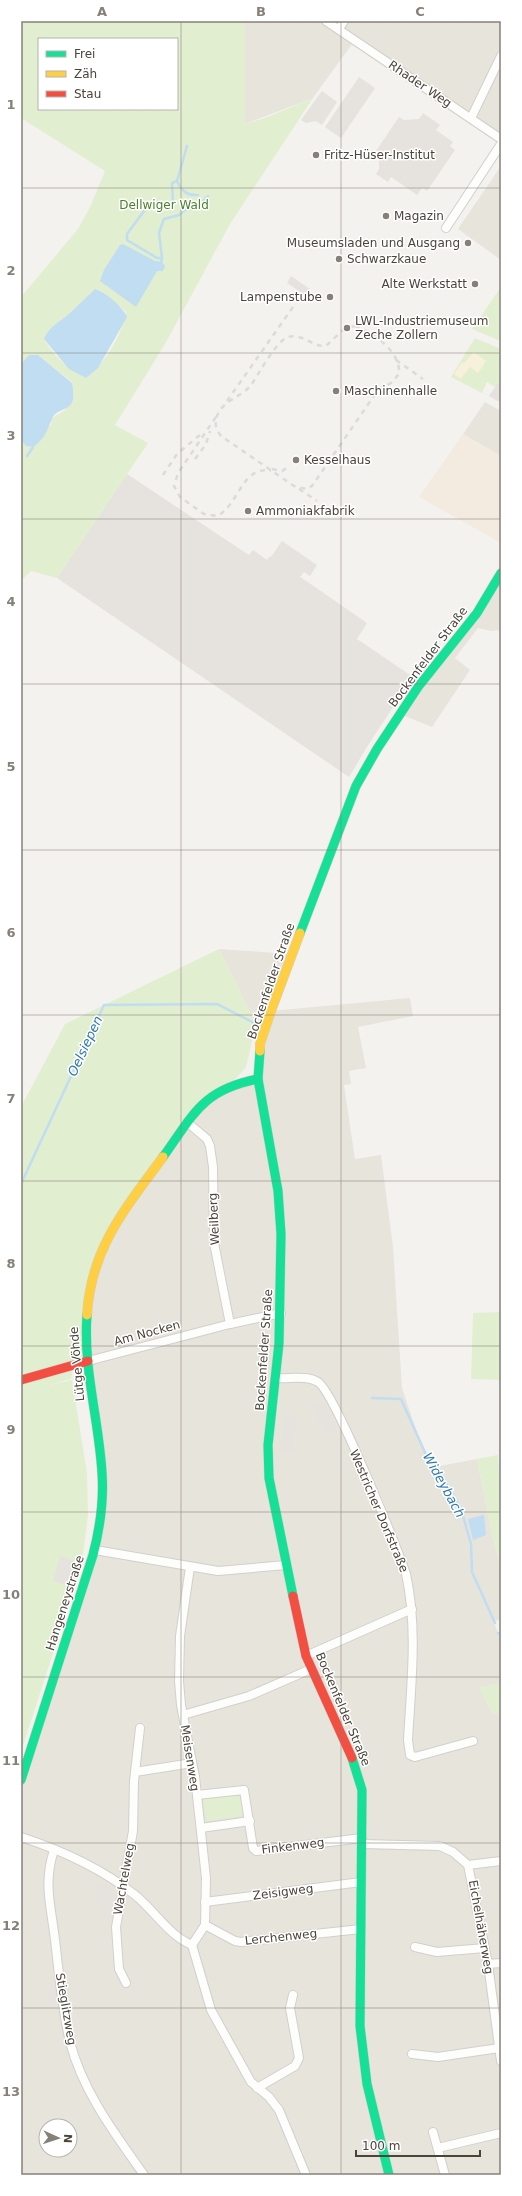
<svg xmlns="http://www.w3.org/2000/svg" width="522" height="2196" font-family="'DejaVu Sans',sans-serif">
  <rect width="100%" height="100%" fill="#f4f2ee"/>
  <g fill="#e7e4dc" fill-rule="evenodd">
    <path d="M242,21H501V139L355,40L313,98L245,124V30Z"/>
    <path d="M501,166V260L458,229Z"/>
    <path d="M485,402L501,411V456L463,434Z"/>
    <path d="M501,573V630L491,631L478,628L455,658L470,670L432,727L400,714Z"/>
    <path d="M219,949L292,954L271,1011L410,998L413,1016L358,1027L366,1068L349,1071L351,1084L344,1085L355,1159L381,1155L393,1247L402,1388L429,1468L477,1459L492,1535L501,1568V1621L493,1620L501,1641V1683L479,1688L493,1713L501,1716V2175H21V1780L102,1506L85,1333L99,1255L203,1103L258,1079L263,1032L256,1024ZM46,2126H70V2150H46Z"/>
  </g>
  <path fill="#f3ebdf" d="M463,434L501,456V543L419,497Z"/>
  <g fill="#e6e2de">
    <path d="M501,378V403L489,396Z"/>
    <path d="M127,474L249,555L253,550L267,560L270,556L367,623L357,639L413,677L370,742L349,777L57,578Z"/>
  </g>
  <g fill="#e1eecf" fill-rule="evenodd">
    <path d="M22,21H242L245,30V124L265,118L313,98L230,224L165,344L115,425L148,443L57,578L31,571L21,581V440L26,446L51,425L52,418L64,411L74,396L72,382L38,355H29L21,364V297L78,229L91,205L105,171L21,118ZM39,39H177V109H39ZM95,289L100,290L126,312C121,337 106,362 86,378C69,369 54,357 44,339C49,326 60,322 70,313C78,305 87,297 95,289Z"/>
    <path d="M501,287V341L472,329Z"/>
    <path d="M475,338L501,349V378L495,387L487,382L482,393L451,377Z"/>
    <path d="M219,949L256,1024L246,1067L231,1084L212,1094L132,1200L92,1275L88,1361L74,1364L71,1379L46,1386L72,1380L87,1473L88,1515L82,1563L21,1752V1107L65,1024Z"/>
    <path d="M501,1312V1380L471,1379L473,1313Z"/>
    <path d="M498,1455L501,1500V1568L492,1535L477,1459Z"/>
    <path d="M501,1683V1716L493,1713L479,1688Z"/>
    <path d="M239,1795L241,1797L243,1814L241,1816L206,1821L203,1799Z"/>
  </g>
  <path fill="#f7f0da" d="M474,352L486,361L478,373L470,367L461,379L454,374L462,362L464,363Z"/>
  <g fill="#e6e3df">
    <path d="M359,77L375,88L341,138L325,127Z"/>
    <path d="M322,91L337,102L322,125L316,121L306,123L301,120Z"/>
    <path d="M423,113L440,125L436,130L453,142L450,146L455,150L427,191L422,188L417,195L391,177L388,182L376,174L379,169V158L374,154L399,117L404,120L419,119Z"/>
    <path d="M291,276L310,289L306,296L287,283Z"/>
    <path d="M282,541L317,565L310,576L304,572L300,577L271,557Z"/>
    <path d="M323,1400L338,1431L325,1435L311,1405Z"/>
    <path d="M284,1415L297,1417L293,1451L280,1454Z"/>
    <path d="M60,1556L81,1563L73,1587L53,1581Z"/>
    <path d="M105,1884L111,1888L114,1908L112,1918L100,1919L95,1886Z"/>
    <path d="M57,1986L59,2003L49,2004L47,1990L50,1987Z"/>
  </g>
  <g fill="#c0ddf1">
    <path d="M123,244L155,261L162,262L165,266L163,271H157L136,307L100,281L104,270L120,245Z"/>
    <path d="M95,289C103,290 125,309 127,317L98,368L86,378L69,369L44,339C49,326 60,322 70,313C78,305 87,297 95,289Z"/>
    <path d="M29,355H38L72,383C79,416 58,404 52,419C47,431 44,440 33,447L26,446L21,440V364Z"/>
    <path d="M484,1515L486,1535L473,1540L468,1519Z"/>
  </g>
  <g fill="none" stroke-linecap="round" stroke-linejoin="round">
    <g stroke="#c0ddf1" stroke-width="2.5">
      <path d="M177,181C182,191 187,196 198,195"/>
      <path d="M162,258L159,233L164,219L179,215L185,210L196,208L208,196"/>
      <path d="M161,263L162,258H157L127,240V234L147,207L167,208L173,203L172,183L177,181L187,146"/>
      <path d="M27,456L33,447"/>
      <path d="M21,1184L104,1005L217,1004L256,1024"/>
      <path d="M372,1398L401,1399L427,1457L438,1469L461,1509L471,1544L472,1572L495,1623"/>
      <path d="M498,1633L501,1634"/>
    </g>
    <g stroke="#d2d0cb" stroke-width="10">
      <g id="street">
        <path d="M326,21L501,139"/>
        <path d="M339,29L344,21"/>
        <path d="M471,118L501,56"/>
        <path d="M446,228L501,144"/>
        <path d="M188,1123L207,1139L210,1146L213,1167L214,1243L230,1324"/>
        <path d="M88,1361L230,1324L281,1313"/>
        <path d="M276,1378C289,1379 307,1375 318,1382C335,1393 396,1546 406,1574C418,1628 411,1685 408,1740L410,1755L415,1757L473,1741"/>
        <path d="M95,1550L218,1571L286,1565"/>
        <path d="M190,1567L180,1636L179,1681L181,1705L195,1777L206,1878L205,1925L192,1945"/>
        <path d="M306,1656L412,1609"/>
        <path d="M183,1715L249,1696L311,1669"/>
        <path d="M135,1772L192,1763"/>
        <path d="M197,1795L244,1790L253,1848L256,1851L362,1838"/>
        <path d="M201,1828L250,1821"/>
        <path d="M21,1837C61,1850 102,1869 135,1895C155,1911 168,1935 192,1945L211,2010L251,2082L269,2097L279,2110L306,2175"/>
        <path d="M362,1844L440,1846L453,1852L468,1865L488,1964L501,2061"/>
        <path d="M54,1850C43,1884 51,1905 55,1940C59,1974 62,2009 70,2042C83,2092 115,2134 144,2175"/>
        <path d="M468,1865L501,1861"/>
        <path d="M205,1902L361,1882"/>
        <path d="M205,1925L235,1941L241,1942L361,1929"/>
        <path d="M415,1947L437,1952L485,1948"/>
        <path d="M488,1964L501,1963"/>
        <path d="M126,1983L119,1969L116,1927L133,1831L134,1781L140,1728"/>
        <path d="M412,2054L438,2057L499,2048"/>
        <path d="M257,2088L295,2066L299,2058L290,2008L293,1995"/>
        <path d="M433,2132L445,2175"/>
        <path d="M438,2148L501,2133"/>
      </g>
    </g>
    <g stroke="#d3cfc5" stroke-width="10">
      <g id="fast">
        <path d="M300,933L356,786L377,749L418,687L477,613L501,573"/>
        <path d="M260,1051L258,1079L278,1191L281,1234L279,1343L268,1445L269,1478L293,1596"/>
        <path d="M163,1157C194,1114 202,1090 258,1079"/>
        <path d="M352,1758L362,1790L360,2026L367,2084L389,2175"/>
        <path d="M21,1780L93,1555C100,1528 104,1501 102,1473C99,1420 83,1369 87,1315"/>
      </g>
    </g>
    <g stroke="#d3cfc5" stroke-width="10">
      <g id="slow">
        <path d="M260,1051V1044L271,1011L300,933"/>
        <path d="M87,1315C91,1248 125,1209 163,1157"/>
      </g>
    </g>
    <g stroke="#d3cfc5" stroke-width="10">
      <g id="jam">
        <path d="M21,1380L88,1361"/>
        <path d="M293,1596L306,1656L352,1758"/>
      </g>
    </g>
    <use href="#street" stroke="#fdfdfc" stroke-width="8"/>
    <use href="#fast" stroke="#16e098" stroke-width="9"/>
    <use href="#slow" stroke="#ffcf43" stroke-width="9"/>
    <use href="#jam" stroke="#f24e42" stroke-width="9"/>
    <g stroke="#dbdbda" stroke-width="2.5" stroke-dasharray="5 5" stroke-linecap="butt">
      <path d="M355,326C374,333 401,352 399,374L391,383L378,390L312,486L306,489L294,486L221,436C216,429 214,423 217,416C223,400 242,397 251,385C259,374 276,341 288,337C303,333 312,347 326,346L345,328Z"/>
      <path d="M396,360L423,379"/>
      <path d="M227,401L293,307"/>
      <path d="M216,417L178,473L174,486L180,497L204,514L217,516C238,507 242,464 271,471"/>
      <path d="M195,459L206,444L210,431"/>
      <path d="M272,469L282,471L288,467"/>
      <path d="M163,475L177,454L201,434"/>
      <path d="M299,489L317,501"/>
    </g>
  </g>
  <path fill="none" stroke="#868178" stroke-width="1" stroke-opacity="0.55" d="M181,21V2175M341,21V2175M21,188H501M21,353H501M21,519H501M21,684H501M21,850H501M21,1015H501M21,1181H501M21,1346H501M21,1512H501M21,1677H501M21,1843H501M21,2008H501"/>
  <g fill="#868178" stroke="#fff" stroke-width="1.5">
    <circle cx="316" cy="155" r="4"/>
    <circle cx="386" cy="216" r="4"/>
    <circle cx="468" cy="243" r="4"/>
    <circle cx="339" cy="259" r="4"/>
    <circle cx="475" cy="284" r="4"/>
    <circle cx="330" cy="297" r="4"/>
    <circle cx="347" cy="328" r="4"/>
    <circle cx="336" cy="391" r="4"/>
    <circle cx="296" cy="460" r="4"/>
    <circle cx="248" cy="511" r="4"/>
  </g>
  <g text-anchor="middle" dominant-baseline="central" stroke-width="3" stroke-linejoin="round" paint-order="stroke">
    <g font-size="12" fill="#4b4439" stroke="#fff">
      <text transform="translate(420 84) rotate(34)">Rhader Weg</text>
      <text transform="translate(428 657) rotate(-53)">Bockenfelder Straße</text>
      <text transform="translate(271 981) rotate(-71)">Bockenfelder Straße</text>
      <text transform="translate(214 1219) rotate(-93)">Weilberg</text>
      <text transform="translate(147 1333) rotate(-15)">Am Nocken</text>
      <text transform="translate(264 1350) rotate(-86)">Bockenfelder Straße</text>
      <text transform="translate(77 1364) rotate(-95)">Lütge Vöhde</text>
      <text transform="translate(379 1511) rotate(67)">Westricher Dorfstraße</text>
      <text transform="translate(65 1603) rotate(-72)">Hangeneystraße</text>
      <text transform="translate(343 1709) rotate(67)">Bockenfelder Straße</text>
      <text transform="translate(190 1758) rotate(81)">Meisenweg</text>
      <text transform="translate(293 1846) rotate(-7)">Finkenweg</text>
      <text transform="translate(124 1879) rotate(-80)">Wachtelweg</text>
      <text transform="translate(283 1892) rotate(-7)">Zeisigweg</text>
      <text transform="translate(481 1927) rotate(80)">Eichelhäherweg</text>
      <text transform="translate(281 1937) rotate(-6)">Lerchenweg</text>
      <text transform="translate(66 2009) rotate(80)">Stieglitzweg</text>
    </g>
    <g font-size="12" fill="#4b4439" stroke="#fff" text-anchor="start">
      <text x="324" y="155">Fritz-Hüser-Institut</text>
      <text x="394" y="216">Magazin</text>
      <text x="460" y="243" text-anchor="end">Museumsladen und Ausgang</text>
      <text x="347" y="259">Schwarzkaue</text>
      <text x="467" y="284" text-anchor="end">Alte Werkstatt</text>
      <text x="322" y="297" text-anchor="end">Lampenstube</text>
      <text x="355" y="321">LWL-Industriemuseum<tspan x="355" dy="14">Zeche Zollern</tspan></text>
      <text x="344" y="391">Maschinenhalle</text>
      <text x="304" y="460">Kesselhaus</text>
      <text x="256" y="511">Ammoniakfabrik</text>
    </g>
    <g font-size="12" fill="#4a7f2a" stroke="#fff">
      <text x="164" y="205">Dellwiger Wald</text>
    </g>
    <g font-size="13" font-style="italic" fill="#2e7ab2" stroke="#fff">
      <text transform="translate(85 1046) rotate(-65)">Oelsiepen</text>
      <text transform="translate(444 1485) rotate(61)">Wideybach</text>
    </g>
  </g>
  <rect width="522" height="2196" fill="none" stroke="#ffffff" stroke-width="44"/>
  <rect x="38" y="38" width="140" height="72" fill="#ffffff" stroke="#b7b4b0"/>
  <rect x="46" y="51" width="20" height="6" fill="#16e098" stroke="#b7b4b0"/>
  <text x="74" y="58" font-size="12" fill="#4b4439">Frei</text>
  <rect x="46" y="71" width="20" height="6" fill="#ffcf43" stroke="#b7b4b0"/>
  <text x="74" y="78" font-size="12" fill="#4b4439">Zäh</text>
  <rect x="46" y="91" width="20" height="6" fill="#f24e42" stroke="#b7b4b0"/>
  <text x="74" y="98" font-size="12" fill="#4b4439">Stau</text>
  <g transform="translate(58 2138) rotate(93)"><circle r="19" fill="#ffffff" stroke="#b7b4b0"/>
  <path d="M0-3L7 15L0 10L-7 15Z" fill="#868178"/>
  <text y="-6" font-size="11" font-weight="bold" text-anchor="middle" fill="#4b4439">N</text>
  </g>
  <path d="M356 2150v6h124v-6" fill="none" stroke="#4b4439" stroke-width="2"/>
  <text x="362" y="2150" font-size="12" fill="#4b4439" stroke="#ffffff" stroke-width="3" paint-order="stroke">100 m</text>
  <rect x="22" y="22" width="478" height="2152" fill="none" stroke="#868178" stroke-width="1.5"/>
  <g font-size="13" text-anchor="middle" font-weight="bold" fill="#868178">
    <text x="102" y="16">A</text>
    <text x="261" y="16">B</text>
    <text x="420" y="16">C</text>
    <text x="11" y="109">1</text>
    <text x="11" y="275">2</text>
    <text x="11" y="440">3</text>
    <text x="11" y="606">4</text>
    <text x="11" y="771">5</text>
    <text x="11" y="937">6</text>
    <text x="11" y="1103">7</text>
    <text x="11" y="1268">8</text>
    <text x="11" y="1434">9</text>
    <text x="11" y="1599">10</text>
    <text x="11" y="1765">11</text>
    <text x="11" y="1930">12</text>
    <text x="11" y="2096">13</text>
  </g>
</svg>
